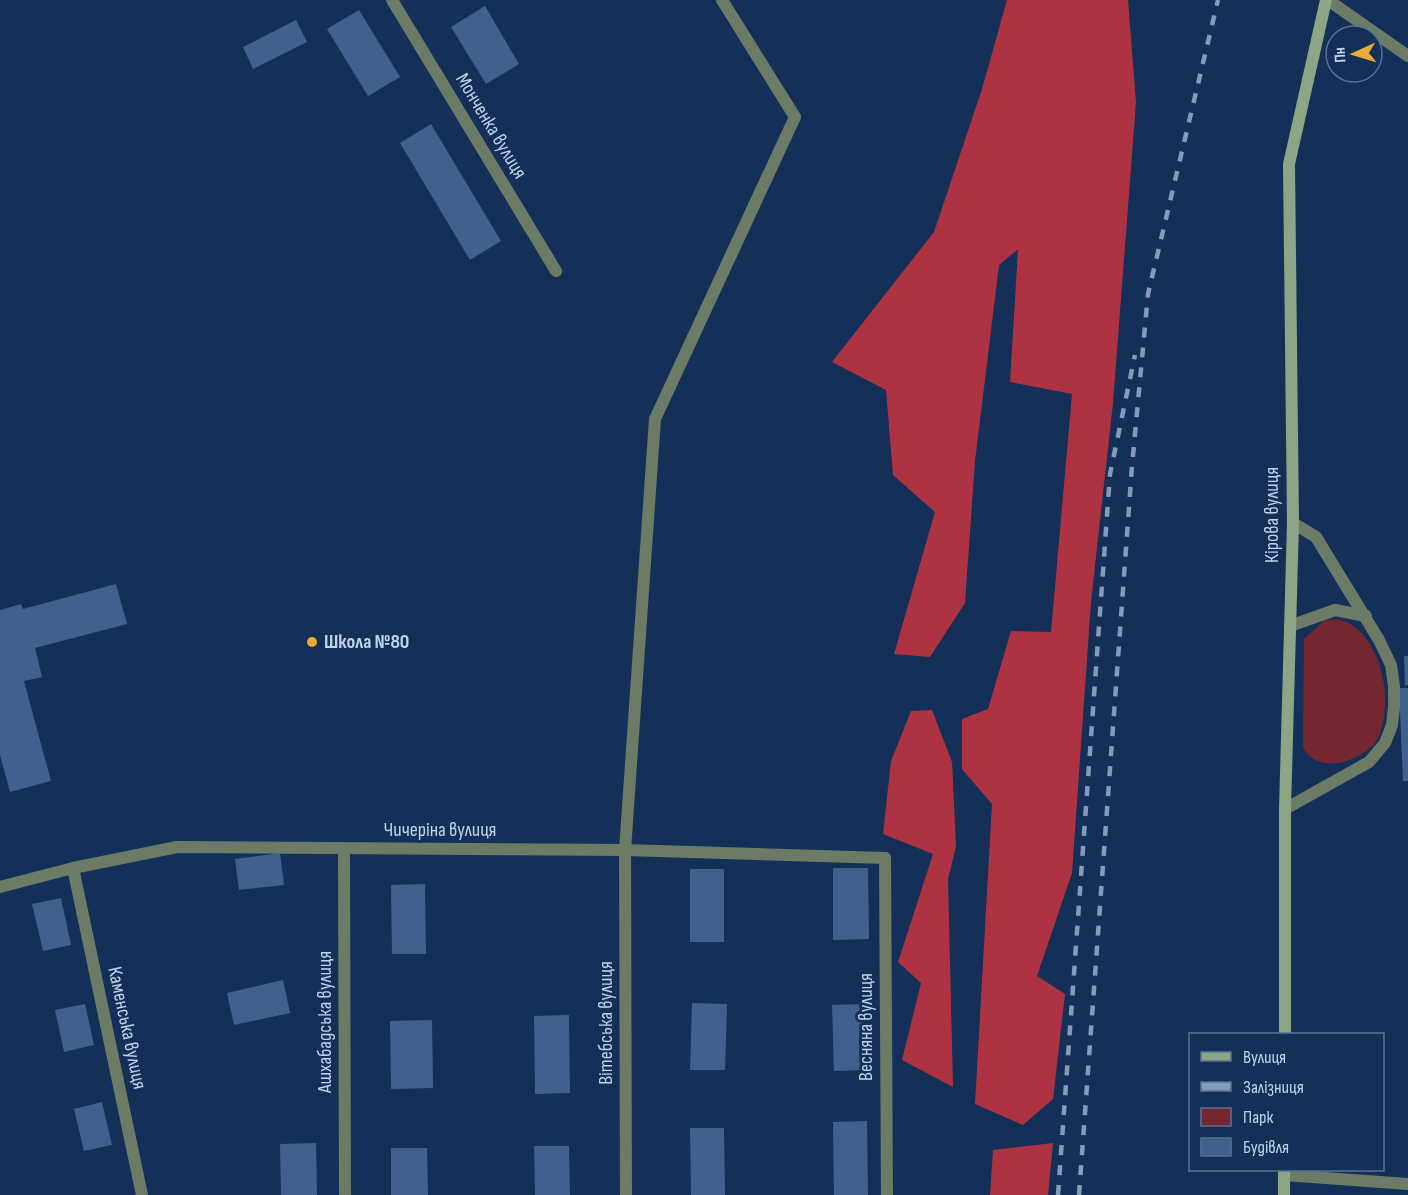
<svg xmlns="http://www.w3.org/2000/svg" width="1408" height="1195" font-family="'Sofia Sans Condensed',sans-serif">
  <rect width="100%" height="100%" fill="#143059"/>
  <path fill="#74272f" d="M1325,620C1331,620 1339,619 1344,621C1383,637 1395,705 1377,740C1371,750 1350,762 1338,763C1322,765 1312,761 1303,748L1304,639Z"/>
  <g fill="#ad3342">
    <path d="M1007,0H1128L1136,102L1113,403L1091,602L1072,873L1037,976L1065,994L1053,1099L1023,1125L975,1104L992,804L962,769V719L988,709L1011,631L1051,632L1072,394L1010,382L1018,249L999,265L975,461L965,603L930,657L894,654L935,512L893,475L886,390L832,362L934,232L982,89Z"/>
    <path d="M932,710L952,762L956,846L948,879L953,1087L902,1060L921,983L898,962L933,854L883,834L891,761L911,711Z"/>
    <path d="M1053,1143L1048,1195H990L993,1150Z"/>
  </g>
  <g fill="#41608d">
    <path d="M485,6L519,64L486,84L451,27Z"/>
    <path d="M359,10L400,77L368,96L327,29Z"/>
    <path d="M296,20L307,42L253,69L243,47Z"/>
    <path d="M431,124L501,241L470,260L400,143Z"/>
    <path d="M116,584L127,624L35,648L42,677L24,681L51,781L10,792L0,755V610L21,604L23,609Z"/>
    <path d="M1404,656H1408V685L1405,686Z"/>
    <path d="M1399,688H1408V781H1403Z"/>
    <path d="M280,853L284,885L239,890L235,859Z"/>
    <path d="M833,868H868L869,939L833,940Z"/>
    <rect x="690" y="869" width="34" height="73"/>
    <path d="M425,884L426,954H392L391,885Z"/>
    <path d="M61,898L71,945L43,951L32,904Z"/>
    <path d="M283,980L290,1013L234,1025L227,993Z"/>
    <path d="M692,1003L727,1004L725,1070H690Z"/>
    <path d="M85,1004L94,1045L64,1052L55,1010Z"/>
    <path d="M867,1004L869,1070L834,1071L832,1005Z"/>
    <path d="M569,1015L570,1093L535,1094L534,1016Z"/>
    <path d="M432,1020L433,1088L391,1089L390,1021Z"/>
    <path d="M102,1102L112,1145L84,1151L74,1109Z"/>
    <path d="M867,1121L868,1195H834L833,1122Z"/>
    <path d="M690,1128H724L725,1195H691Z"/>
    <path d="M316,1143L317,1195H281L280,1144Z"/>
    <path d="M534,1146H569L570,1195H535Z"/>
    <path d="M391,1148H427L428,1195H391Z"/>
  </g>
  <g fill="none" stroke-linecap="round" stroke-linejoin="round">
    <g stroke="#6b7b66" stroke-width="12">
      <path d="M1290,626L1335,610L1366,616"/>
      <path d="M1285,809L1369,762L1385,743L1392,725L1394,707V686L1391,665L1379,640L1316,537L1293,523"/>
      <path d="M0,887L73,868L177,847L625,850L885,858"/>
    </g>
    <g stroke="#6b7b66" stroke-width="12">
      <path d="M392,0L556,271"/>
      <path d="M1328,0L1408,56"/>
      <path d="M344,849L345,1195"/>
      <path d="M885,858L887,1195"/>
      <path d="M73,868L142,1195"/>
      <path d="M1284,1175L1408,1184"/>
      <path d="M626,1195L625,850L655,419L795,117L722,0"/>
    </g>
    <g stroke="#8ca584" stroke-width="12">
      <path d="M1285,1034V809L1293,523L1289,164L1326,0"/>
      <path d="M1284,1195V1170"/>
    </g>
    <g stroke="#859bb9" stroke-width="4.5" stroke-dasharray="10 10" stroke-linecap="butt">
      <path d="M1058,1195L1110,474L1135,355"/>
      <path d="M1079,1195L1132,466L1148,294L1218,0"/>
    </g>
  </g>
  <circle fill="#e9ab38" stroke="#143059" stroke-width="2" cx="312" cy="642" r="6"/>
  <g text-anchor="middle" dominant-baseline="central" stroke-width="6" stroke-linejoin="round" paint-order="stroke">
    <g font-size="20" fill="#c1d3ec" stroke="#143059">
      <text transform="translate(491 126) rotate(59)">Монченка вулиця</text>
      <text transform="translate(1272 515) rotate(-90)">Кірова вулиця</text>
      <text x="440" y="830">Чичеріна вулиця</text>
      <text transform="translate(325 1022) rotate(-90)">Ашхабадська вулиця</text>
      <text transform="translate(606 1023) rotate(-90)">Вітебська вулиця</text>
      <text transform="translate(866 1027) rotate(-90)">Весняна вулиця</text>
      <text transform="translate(127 1028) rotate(78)">Каменська вулиця</text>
    </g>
    <g font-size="20" font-weight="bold" fill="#c1d3ec" stroke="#143059" text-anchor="start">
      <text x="324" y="642">Школа №80</text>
    </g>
  </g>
  <rect x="1189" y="1033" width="195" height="138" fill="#143059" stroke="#597194" stroke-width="1.5"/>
  <rect x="1201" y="1052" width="30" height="9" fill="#8ca584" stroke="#597194" stroke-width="1.5"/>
  <text x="1243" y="1063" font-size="18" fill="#c1d3ec">Вулиця</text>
  <rect x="1201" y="1082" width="30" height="9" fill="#859bb9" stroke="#597194" stroke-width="1.5"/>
  <text x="1243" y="1093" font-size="18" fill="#c1d3ec">Залізниця</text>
  <rect x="1201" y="1108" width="30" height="18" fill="#74272f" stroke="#597194" stroke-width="1.5"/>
  <text x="1243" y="1123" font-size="18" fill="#c1d3ec">Парк</text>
  <rect x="1201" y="1138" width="30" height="18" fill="#41608d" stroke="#597194" stroke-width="1.5"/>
  <text x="1243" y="1153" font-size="18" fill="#c1d3ec">Будівля</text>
  <g transform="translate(1354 54) rotate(266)"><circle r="28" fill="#143059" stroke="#597194" stroke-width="1.5"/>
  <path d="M0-4.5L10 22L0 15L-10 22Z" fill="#e9ab38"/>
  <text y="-9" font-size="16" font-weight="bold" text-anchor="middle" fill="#c1d3ec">Пн</text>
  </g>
</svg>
